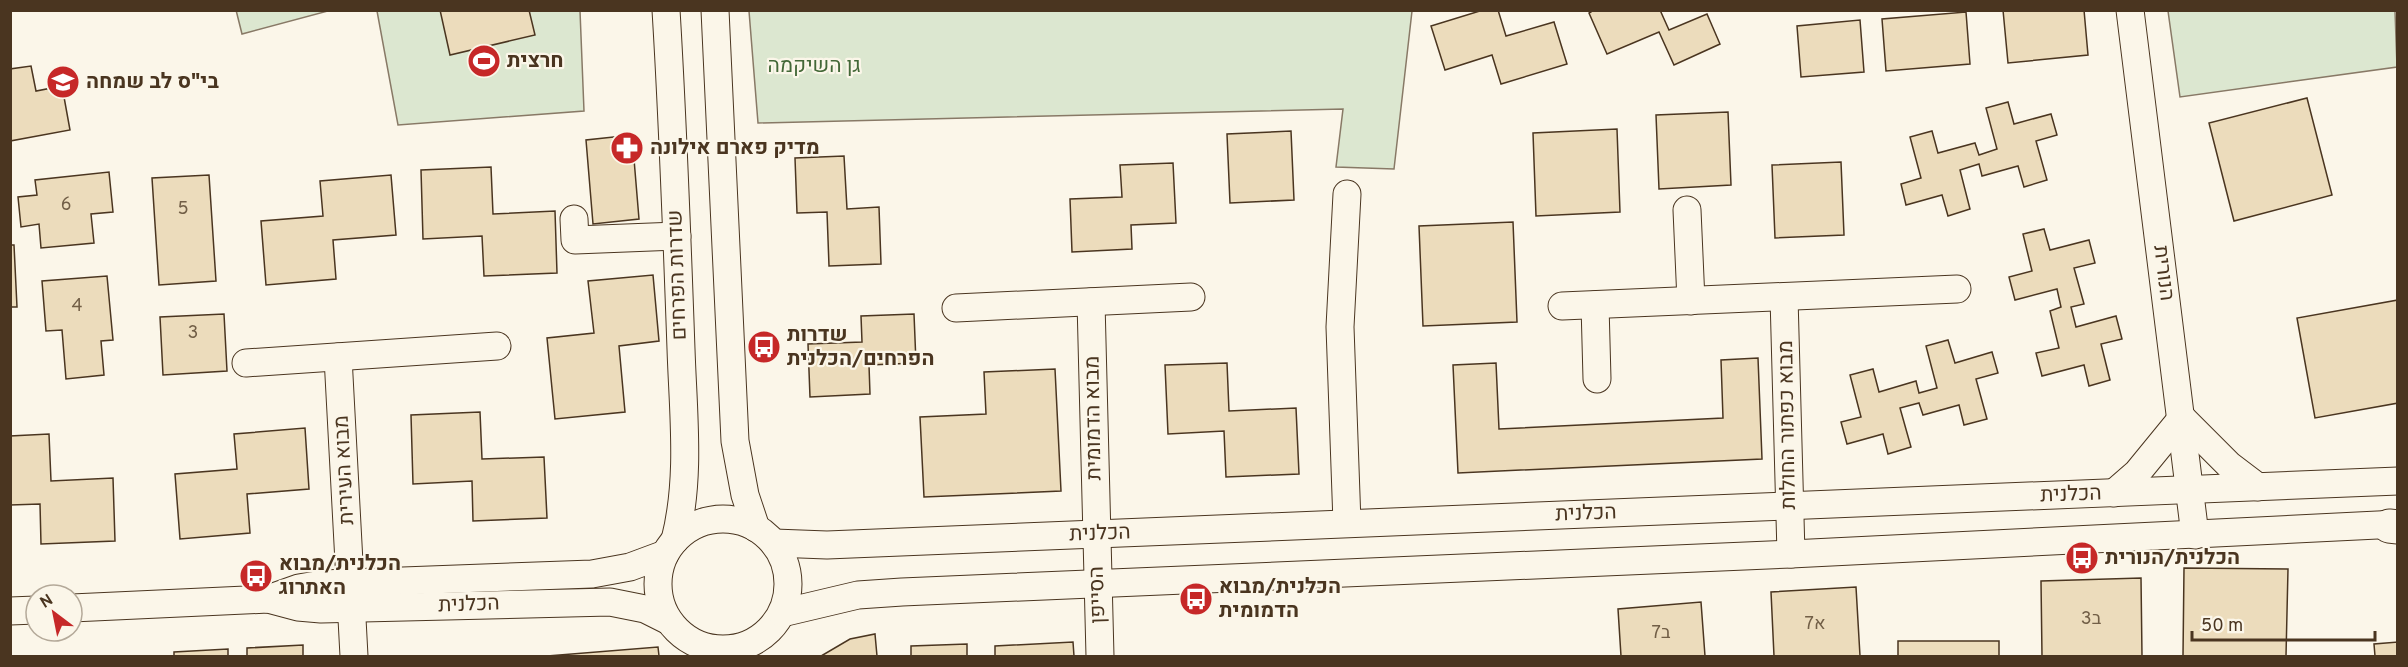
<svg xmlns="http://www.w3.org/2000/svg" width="2408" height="667" font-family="Overpass,Heebo,sans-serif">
  <rect width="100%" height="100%" fill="#fbf6e9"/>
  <g fill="#dce7d0" stroke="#887966" stroke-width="1.5">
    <path d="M236,10H328V11L242,34Z"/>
    <path d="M377,11H580L584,111L398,125Z"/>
    <path d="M749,11H1412L1394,169L1336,167L1343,109L758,123Z"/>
    <path d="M2168,11H2395L2397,67L2180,97Z"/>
  </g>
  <g fill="#ecdcbc" stroke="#4a3520" stroke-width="1.5">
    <path d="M440,10H529L535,35L450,55Z"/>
    <path d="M1483,10H1498L1506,36L1554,22L1567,64L1501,84L1492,55L1445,70L1431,26Z"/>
    <path d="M1594,10H1660L1669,30L1707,14L1720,44L1674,65L1659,32L1607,54L1589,13Z"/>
    <path d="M2003,10H2084L2088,55L2008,63Z"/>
    <path d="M1966,12L1970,64L1886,71L1882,19Z"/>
    <path d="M1860,20L1864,72L1801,77L1797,26Z"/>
    <path d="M31,66L36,91L62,86L70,130L10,141V69Z"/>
    <path d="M2307,98L2332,195L2234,221L2209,123Z"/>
    <path d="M2008,102L2014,124L2051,114L2057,135L2036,141L2047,180L2024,187L2018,166L1982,176L1979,164L1960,170L1970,209L1948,216L1942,195L1906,205L1901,184L1921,178L1910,137L1932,131L1938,153L1975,143L1979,155L1997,149L1986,108Z"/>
    <path d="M1728,112L1731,185L1659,189L1656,115Z"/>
    <path d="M1617,129L1620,212L1536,216L1533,133Z"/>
    <path d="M1291,131L1294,200L1230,203L1227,134Z"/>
    <path d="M632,135L639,219L593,224L586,140Z"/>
    <path d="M844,156L847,209L879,207L881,264L829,266L827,212L797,213L795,158Z"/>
    <path d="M1841,162L1844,235L1775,238L1772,165Z"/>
    <path d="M1173,163L1176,223L1131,225L1132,249L1072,252L1070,199L1122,197L1120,165Z"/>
    <path d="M491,167L493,214L555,211L557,273L484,276L482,236L423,239L421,170Z"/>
    <path d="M109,172L113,212L91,214L94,243L41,248L39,224L21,227L18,197L37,195L35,180Z"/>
    <path d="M209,175L216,281L159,285L152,178Z"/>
    <path d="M391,175L396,235L333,240L336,279L266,285L261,221L323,216L320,181Z"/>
    <path d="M1513,222L1517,322L1423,326L1419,226Z"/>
    <path d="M2044,229L2050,250L2089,240L2095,263L2074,268L2084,304L2071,307L2076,327L2116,316L2122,339L2101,344L2110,380L2089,386L2084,365L2042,376L2036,353L2059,348L2050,311L2061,307L2057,289L2015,300L2009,277L2032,271L2023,234Z"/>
    <path d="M10,245H14L17,307H10Z"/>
    <path d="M653,275L659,341L619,346L625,412L555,419L547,338L594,333L588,281Z"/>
    <path d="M107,276L113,340L101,341L104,375L66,379L62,330L46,331L42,281Z"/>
    <path d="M2398,300V403L2315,418L2297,318Z"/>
    <path d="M224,314L227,371L163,375L160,317Z"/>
    <path d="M914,314L916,363L869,365L870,394L810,397L808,344L862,342L861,316Z"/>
    <path d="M1948,340L1955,363L1992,352L1998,373L1976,379L1987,419L1964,425L1959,405L1923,415L1919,403L1900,408L1911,447L1888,454L1883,434L1847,444L1841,422L1861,417L1850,375L1873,369L1879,392L1916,381L1919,393L1937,388L1926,346Z"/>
    <path d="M1758,358L1762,459L1458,473L1453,365L1496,363L1499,429L1723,418L1721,360Z"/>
    <path d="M1227,363L1229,411L1296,408L1299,474L1226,477L1224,431L1168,434L1165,365Z"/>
    <path d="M1055,369L1061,491L924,497L920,417L986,414L984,372Z"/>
    <path d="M480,412L482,459L544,457L547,518L473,521L472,481L413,484L411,415Z"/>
    <path d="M305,428L309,489L247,494L250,533L180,539L175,474L237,469L234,434Z"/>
    <path d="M49,434L51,481L113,478L115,541L41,544L40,504L10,505V436Z"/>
    <path d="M2184,568L2288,569L2286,656H2183Z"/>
    <path d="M2141,578L2142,656H2042L2041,581Z"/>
    <path d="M1856,587L1860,656H1774L1771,592Z"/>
    <path d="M1701,602L1705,656H1621L1618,609Z"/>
    <path d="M875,634L877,656H821L850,639Z"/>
    <rect x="1898" y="641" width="101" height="15"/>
    <path d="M1073,642L1074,656H995V646Z"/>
    <path d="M2398,642V656H2375L2374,644Z"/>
    <path d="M967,644V656H911V646Z"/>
    <path d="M303,645V656H247V648Z"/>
    <path d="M658,647L659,656H547Z"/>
    <path d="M228,649V656H174V652Z"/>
  </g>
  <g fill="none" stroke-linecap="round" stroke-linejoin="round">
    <g stroke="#4a3520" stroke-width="29">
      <g id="minor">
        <path d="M666,10C673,123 677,236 681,349C683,412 691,478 675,540"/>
        <path d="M715,10L735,441L745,495L756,528"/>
        <path d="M2130,10L2195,535"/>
        <path d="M1347,194L1340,327L1347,523"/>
        <path d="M1687,210L1691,301"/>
        <path d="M574,219L575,240L677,236"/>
        <path d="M1784,297L1791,554"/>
        <path d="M1091,302L1100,656"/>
        <path d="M1595,305L1597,379"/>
        <path d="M1562,306L1957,289"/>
        <path d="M956,308L1191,297"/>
        <path d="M338,357L354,656"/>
        <path d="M246,363L497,346"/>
        <path d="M2182,418L2229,465L2258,487"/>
        <path d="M2114,493L2137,473L2182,418"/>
        <circle cx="723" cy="584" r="65"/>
        <path d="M774,543L827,545L2398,481"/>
        <path d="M268,599L299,588L322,584L592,574L630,567L665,554"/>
        <path d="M72,608L268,599L298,607L321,609L610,602L645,609L667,620"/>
        <path d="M10,611L36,610"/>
        <path d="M782,613L858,595L902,592L1791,554L2398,524"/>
      </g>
    </g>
    <g stroke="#4a3520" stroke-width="35">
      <path id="major" d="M2389,526L2398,527"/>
    </g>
    <use href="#minor" stroke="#fbf6e9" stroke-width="27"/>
    <use href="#major" stroke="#fbf6e9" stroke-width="33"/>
  </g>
  <defs>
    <g id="stadium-disc" transform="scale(1.725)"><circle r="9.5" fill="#c62828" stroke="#fbf6e9"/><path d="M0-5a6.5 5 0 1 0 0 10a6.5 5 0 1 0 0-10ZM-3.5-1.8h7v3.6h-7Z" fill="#fff"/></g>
    <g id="school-disc" transform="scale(1.725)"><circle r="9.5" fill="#c62828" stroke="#fbf6e9"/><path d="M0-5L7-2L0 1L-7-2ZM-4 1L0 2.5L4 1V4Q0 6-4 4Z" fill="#fff"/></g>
    <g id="pharmacy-disc" transform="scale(1.725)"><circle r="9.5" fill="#c62828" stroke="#fbf6e9"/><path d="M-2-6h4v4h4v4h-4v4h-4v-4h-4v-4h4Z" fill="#fff"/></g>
    <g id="bus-disc" transform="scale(1.725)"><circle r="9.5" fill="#c62828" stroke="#fbf6e9"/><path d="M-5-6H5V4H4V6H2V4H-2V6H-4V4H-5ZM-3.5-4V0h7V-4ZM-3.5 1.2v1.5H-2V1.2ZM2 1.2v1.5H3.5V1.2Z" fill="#fff"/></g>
  </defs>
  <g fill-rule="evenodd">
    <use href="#stadium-disc" x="484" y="61"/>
    <use href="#school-disc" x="63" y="82"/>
    <use href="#pharmacy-disc" x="627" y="148"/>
    <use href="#bus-disc" x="764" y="347"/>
    <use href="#bus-disc" x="2082" y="558"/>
    <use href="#bus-disc" x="256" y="576"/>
    <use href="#bus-disc" x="1196" y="599"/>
  </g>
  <g text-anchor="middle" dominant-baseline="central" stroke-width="4.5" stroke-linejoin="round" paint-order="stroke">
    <g font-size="18" fill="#725f47">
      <text x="66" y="205">6</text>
      <text x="183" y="209">5</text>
      <text x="77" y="306">4</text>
      <text x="193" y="333">3</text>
      <text x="2091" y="619">3ב</text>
      <text x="1815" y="624">7א</text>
      <text x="1661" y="633">7ב</text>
    </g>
    <g font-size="21" font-weight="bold" fill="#4a3520" stroke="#fbf6e9" text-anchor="start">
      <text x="507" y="61">חרצית</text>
      <text x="86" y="82">בי"ס לב שמחה</text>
      <text x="650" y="148">מדיק פארם אילונה</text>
      <text x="787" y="335">שדרות<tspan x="787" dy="24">הפרחים/הכלנית</tspan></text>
      <text x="2105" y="558">הכלנית/הנורית</text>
      <text x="279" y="564">הכלנית/מבוא<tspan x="279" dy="24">האתרוג</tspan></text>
      <text x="1219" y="587">הכלנית/מבוא<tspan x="1219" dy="24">הדמומית</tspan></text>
    </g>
    <g font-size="21" fill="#436837" stroke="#fbf6e9">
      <text x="814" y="66">גן השיקמה</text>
    </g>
    <g font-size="21" fill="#4a3520" stroke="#fbf6e9">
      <text transform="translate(2163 273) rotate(83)">הנורית</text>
      <text transform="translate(678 275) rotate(-92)">שדרות הפרחים</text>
      <text transform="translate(1094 418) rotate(-91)">מבוא הדמומית</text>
      <text transform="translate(1788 425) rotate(-91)">מבוא כפתור החולות</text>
      <text transform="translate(345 470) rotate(-93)">מבוא העירית</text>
      <text transform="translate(2071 495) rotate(-2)">הכלנית</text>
      <text transform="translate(1586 514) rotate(-2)">הכלנית</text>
      <text transform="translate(1100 534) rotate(-2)">הכלנית</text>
      <text transform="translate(1098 595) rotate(-92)">הסייפן</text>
      <text transform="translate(469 605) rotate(-2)">הכלנית</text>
    </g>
  </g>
  <rect width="2408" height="667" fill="none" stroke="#4a3520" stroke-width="24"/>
  <g transform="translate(54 613) rotate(328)"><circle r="28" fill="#fbf6e9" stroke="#b4a999" stroke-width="1.5"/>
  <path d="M0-4.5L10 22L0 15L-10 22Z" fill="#c62828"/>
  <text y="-9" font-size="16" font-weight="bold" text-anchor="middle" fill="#4a3520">N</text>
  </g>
  <path d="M2192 631v9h183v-9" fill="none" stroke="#4a3520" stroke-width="3"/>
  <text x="2201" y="631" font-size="18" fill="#4a3520" stroke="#fbf6e9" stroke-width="4.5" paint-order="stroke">50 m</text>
</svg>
